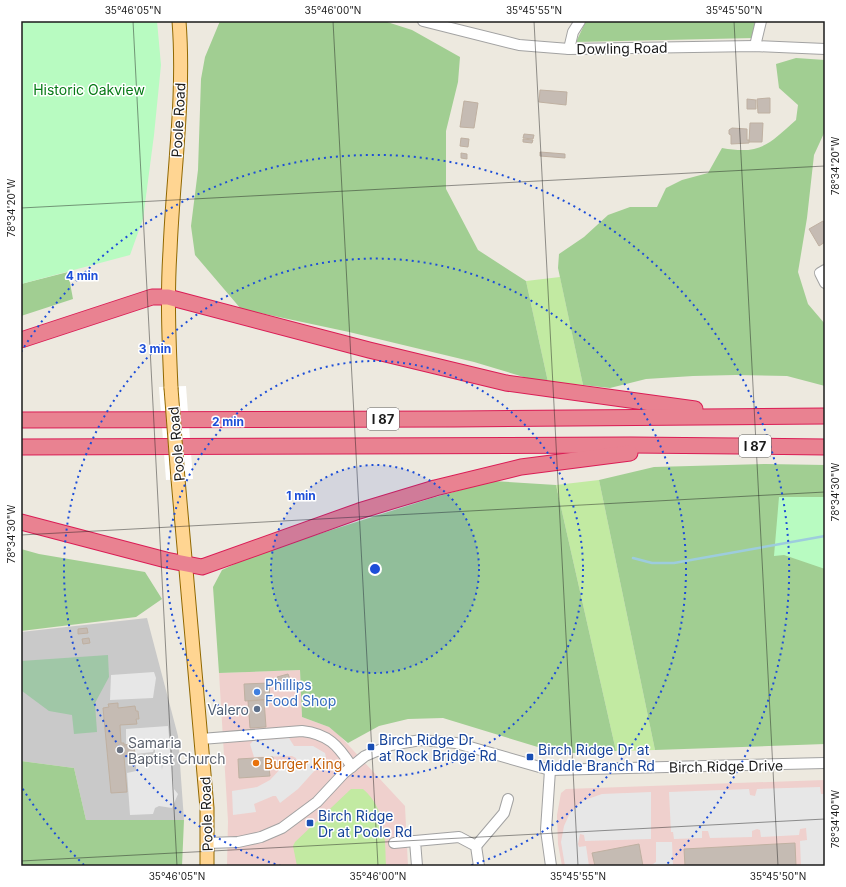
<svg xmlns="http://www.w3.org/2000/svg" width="846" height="887" font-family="Inter,sans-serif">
  <rect width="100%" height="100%" fill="#ede9df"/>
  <g fill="#efd0cd">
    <path d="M300,670L302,717L329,727L339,735L405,806L408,866H227L228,821L219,673Z"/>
    <path d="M825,780V866H562L558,844L557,815L561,793L566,789Z"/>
  </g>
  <path fill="#c9c9c9" d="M147,618L178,736L184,820H86L74,768L21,761V632Z"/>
  <g fill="#c2eaa2">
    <path d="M560,277L583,385L548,382L526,281Z"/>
    <path d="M599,480L655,750L616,751L556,485Z"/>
    <path d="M351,789H363C386,809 385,837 386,866H297L293,846L295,842Z"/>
  </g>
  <g fill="#a1ce92">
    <path d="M220,21H384L412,30L460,57L458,82L446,131V189L478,250L526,281L548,382L527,378L474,362L349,332L241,309L195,255L191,226L198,170L201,79L205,57Z"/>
    <path d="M586,21H758L754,38L576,42Z"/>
    <path d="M796,58L825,60V131L814,155L807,218L798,272L808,304L825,324V386L787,376L735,375L693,376L646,379L610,388L583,385L558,268L559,254L584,237L608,215L630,207H657L666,188L682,180L708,173L722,148C761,155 769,144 796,120L798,105L779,88L776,64Z"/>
    <path d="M68,272L73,299L21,316V284Z"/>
    <path d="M766,464L825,465V744L655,750L599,480L654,467Z"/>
    <path d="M493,481L556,485L616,751L574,753L541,748L443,718L408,719L379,726L348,743L329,727L302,717L300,670L219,673L213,587L222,570L256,554L432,498Z"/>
    <path d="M21,549L39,554L145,572L162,599L136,617L21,631Z"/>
    <path d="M21,761L74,768L86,820H184L182,866H21Z"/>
  </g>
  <path fill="#a0c7a7" d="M108,655L109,677L95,703L97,732L74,734L72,715L49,711L22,691L21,688V661Z"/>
  <g fill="#b8fbc1">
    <path d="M21,21H157L161,65L154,135L143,219L130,255L21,284Z"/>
    <path d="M779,497H825V569L784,555L774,556Z"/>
  </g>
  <g fill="#e7e7e7">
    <path d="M154,672L156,678L153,698L110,700L111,675Z"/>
    <path d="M168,726L174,789L178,794L172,808L159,806L155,808L153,814L130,815L127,773L136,771V764L161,762L162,770L163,762L162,759L155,760V748H160L161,745H155L153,752L135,754L134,744H126V729Z"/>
    <path d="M289,738L294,746H313L325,753L326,758L298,789L280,803L276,796H273L254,804L256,812L233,815L232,791L257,787L270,780L284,765L290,770L297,762L296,758L292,756L254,757L250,744L253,741Z"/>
    <path d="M820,787L821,794H825V866H801L800,841L807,840L806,828L800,829L799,835L761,837L760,830L757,829L752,831V837L710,838L708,831H702V838L674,839L673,832H671L669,792L749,789L750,795L755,796L757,789Z"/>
    <path d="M651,792V839L585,841L584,835L580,834L578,844L579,847L586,846L589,866H565L561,842L564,826L570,813L582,801L602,794Z"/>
    <path d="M656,842H672L673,866H650L656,862Z"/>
  </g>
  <path fill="#fff" d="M186,386L193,479L166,480L159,387Z"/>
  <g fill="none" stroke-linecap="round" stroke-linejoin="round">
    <path stroke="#9dccdd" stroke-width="2.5" d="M633,558L652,563H674L825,536"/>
  </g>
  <g fill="#c5bbb3" stroke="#bfb0a1">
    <path d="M540,90L567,92L566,105L539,102Z"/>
    <path d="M768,98H770V113H758L757,99Z"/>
    <path d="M747,99L756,100V109H747Z"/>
    <path d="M464,101L478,103L474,128L460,127Z"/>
    <path d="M750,123H763L762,142H749Z"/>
    <path d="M732,128L747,129V140H749V143L731,144V135L729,134V130Z"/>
    <path d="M524,134L534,135L533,139L523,138Z"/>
    <path d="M461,138L469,139L468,147L460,146Z"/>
    <path d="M523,139L533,140L532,143L523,142Z"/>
    <path d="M540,152L565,154V158L540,156Z"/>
    <path d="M461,153L467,154V159L461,158Z"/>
    <path d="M823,221L825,224V242L819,246L809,229Z"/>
    <path d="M87,628L88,633L78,634V629Z"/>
    <path d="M89,638L90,643L83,644L82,639Z"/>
    <path d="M288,674L290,679L279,682L277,677Z"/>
    <path d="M269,683L270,699L245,701L244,684Z"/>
    <path d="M264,700L266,727L250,728L248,701Z"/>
    <path d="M118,703V708L135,706L136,711H138L139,719H136L137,724L120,725L121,743H124V745L134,744L135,755L124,756L127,792L111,793L103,708L109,707L108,704Z"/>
    <path d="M273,757V768H269L270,776L239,778L238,759Z"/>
    <path d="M795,843L796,866H685L684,849Z"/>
    <path d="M639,844L643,866H595L592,853Z"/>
  </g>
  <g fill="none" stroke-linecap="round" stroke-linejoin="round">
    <g stroke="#a2a2a2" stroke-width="12">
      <g id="minor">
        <path d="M423,21L519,45L569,49L755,46L825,49"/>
        <path d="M755,46L761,21"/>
        <path d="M569,49L573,32L580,21"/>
        <path d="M825,270L820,273L825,283"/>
        <path d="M201,739L302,731C328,734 338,745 352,767"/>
        <path d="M550,770L546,830L551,866"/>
        <path d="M208,843L238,842L261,837L282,828L317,802L344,773L365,756L391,745L421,740L456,743L550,770L825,763"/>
        <path d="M394,843L415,841"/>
        <path d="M476,846L504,813L508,799"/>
        <path d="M417,866L415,841L459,837L476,846L479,866"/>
      </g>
    </g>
    <g stroke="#916800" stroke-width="15">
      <g id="major">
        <path d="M171,388C169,342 167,297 170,251C173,174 185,98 179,21"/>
        <path d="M178,479L207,808V866"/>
      </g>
    </g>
    <g stroke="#da1d55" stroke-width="17">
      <g id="highway">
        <path d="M21,340L152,297H168L369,350L506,383L695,409"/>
        <path d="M21,420L455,419L825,416"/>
        <path d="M21,447L631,445L825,447"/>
        <path d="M21,522L166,560L202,567L359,511L435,488L521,467L630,453"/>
      </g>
    </g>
    <use href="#minor" stroke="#fff" stroke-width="10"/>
    <use href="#major" stroke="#ffd592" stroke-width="13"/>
    <use href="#highway" stroke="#e98291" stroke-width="15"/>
    <g stroke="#916800" stroke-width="15" stroke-linecap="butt">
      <path id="major-bridge" d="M171,388L178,479"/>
    </g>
    <use href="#major-bridge" stroke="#ffd592" stroke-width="13"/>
  </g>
  <path fill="none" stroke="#1b1b1b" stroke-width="1" stroke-opacity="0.45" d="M133,21L177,866M333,21L378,866M534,21L578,866M734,21L778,866M21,208L825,166M21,535L825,492M21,861L825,819"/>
  <circle cx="375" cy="569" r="104" fill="#1d4ed8" fill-opacity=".12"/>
  <g fill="none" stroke="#1d4ed8" stroke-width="2" stroke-dasharray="2 4">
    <circle cx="375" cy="569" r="104"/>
    <circle cx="375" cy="569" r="208"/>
    <path d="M281 866A311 311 0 1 1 469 866"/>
    <path d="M84 865A415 415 0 0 1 21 786M21 352A415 415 0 1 1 666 865"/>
  </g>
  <circle fill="#3f7fe0" stroke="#fff" stroke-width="1.5" cx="257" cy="692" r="4"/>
  <circle fill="#5c6f8a" stroke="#fff" stroke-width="1.5" cx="257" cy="709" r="4"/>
  <g fill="#1a4fb4" stroke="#fff" stroke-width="1.5">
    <rect x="367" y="743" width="8" height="8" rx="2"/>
    <rect x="526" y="753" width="8" height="8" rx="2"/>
    <rect x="306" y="819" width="8" height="8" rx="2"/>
  </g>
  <circle fill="#6b7280" stroke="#fff" stroke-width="1.5" cx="120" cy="750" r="4"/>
  <circle fill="#e8710a" stroke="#fff" stroke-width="1.5" cx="256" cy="763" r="4"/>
  <g text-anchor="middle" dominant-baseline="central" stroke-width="3" stroke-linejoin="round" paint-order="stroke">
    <g fill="#fff" stroke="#5f5f5f" stroke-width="1">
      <rect x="367" y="408" width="32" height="22" rx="3"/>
      <rect x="739" y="435" width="32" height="22" rx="3"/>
    </g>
    <g font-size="13" font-weight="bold" fill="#1b1b1b">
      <text x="383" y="419">I 87</text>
      <text x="755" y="446">I 87</text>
    </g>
    <g font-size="14" fill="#1b1b1b" stroke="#fff">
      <text transform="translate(622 48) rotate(-1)">Dowling Road</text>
      <text transform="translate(178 120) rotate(-87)">Poole Road</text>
      <text transform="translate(176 444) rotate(-95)">Poole Road</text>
      <text transform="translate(726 766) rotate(-1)">Birch Ridge Drive</text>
      <text transform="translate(206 814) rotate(-92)">Poole Road</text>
    </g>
    <g font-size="14" fill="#077a16" stroke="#fff">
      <text x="89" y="89">Historic Oakview</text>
    </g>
    <g font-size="14" fill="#366cbe" stroke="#fff" text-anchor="start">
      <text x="265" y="684">Phillips<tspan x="265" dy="16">Food Shop</tspan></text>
    </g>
    <g font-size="14" fill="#4e5e75" stroke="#fff" text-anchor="end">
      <text x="249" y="709">Valero</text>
    </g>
    <g font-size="14" fill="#164399" stroke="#fff" text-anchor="start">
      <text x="379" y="739">Birch Ridge Dr<tspan x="379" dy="16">at Rock Bridge Rd</tspan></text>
      <text x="538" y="749">Birch Ridge Dr at<tspan x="538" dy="16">Middle Branch Rd</tspan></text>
      <text x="318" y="815">Birch Ridge<tspan x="318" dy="16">Dr at Poole Rd</tspan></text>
    </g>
    <g font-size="14" fill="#5b616d" stroke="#fff" text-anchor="start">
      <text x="128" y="742">Samaria<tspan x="128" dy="16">Baptist Church</tspan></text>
    </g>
    <g font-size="14" fill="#c56008" stroke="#fff" text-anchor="start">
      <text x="264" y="763">Burger King</text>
    </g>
  </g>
  <circle cx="375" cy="569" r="6" fill="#1d4ed8" stroke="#fff" stroke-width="2"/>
  <g font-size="12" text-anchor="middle" font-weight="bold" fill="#1d4ed8" stroke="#fff" stroke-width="3" stroke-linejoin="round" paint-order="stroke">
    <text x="82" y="280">4 min</text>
    <text x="155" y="353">3 min</text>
    <text x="228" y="426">2 min</text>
    <text x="301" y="500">1 min</text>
  </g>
  <rect width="846" height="887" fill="none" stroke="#ffffff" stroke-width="44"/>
  <rect x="22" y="22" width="802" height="843" fill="none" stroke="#1b1b1b" stroke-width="1.5"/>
  <g font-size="10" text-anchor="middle" fill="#1b1b1b">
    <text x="133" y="14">35°46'05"N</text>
    <text x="333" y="14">35°46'00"N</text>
    <text x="534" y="14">35°45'55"N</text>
    <text x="734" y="14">35°45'50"N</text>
    <text transform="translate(835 166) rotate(-90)" y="4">78°34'20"W</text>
    <text transform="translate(11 208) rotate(-90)" y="4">78°34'20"W</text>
    <text transform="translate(835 492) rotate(-90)" y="4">78°34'30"W</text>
    <text transform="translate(11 534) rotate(-90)" y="4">78°34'30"W</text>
    <text transform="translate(835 819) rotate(-90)" y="4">78°34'40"W</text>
    <text x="177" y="880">35°46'05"N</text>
    <text x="378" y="880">35°46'00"N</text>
    <text x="578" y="880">35°45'55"N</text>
    <text x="778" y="880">35°45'50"N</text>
  </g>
</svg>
